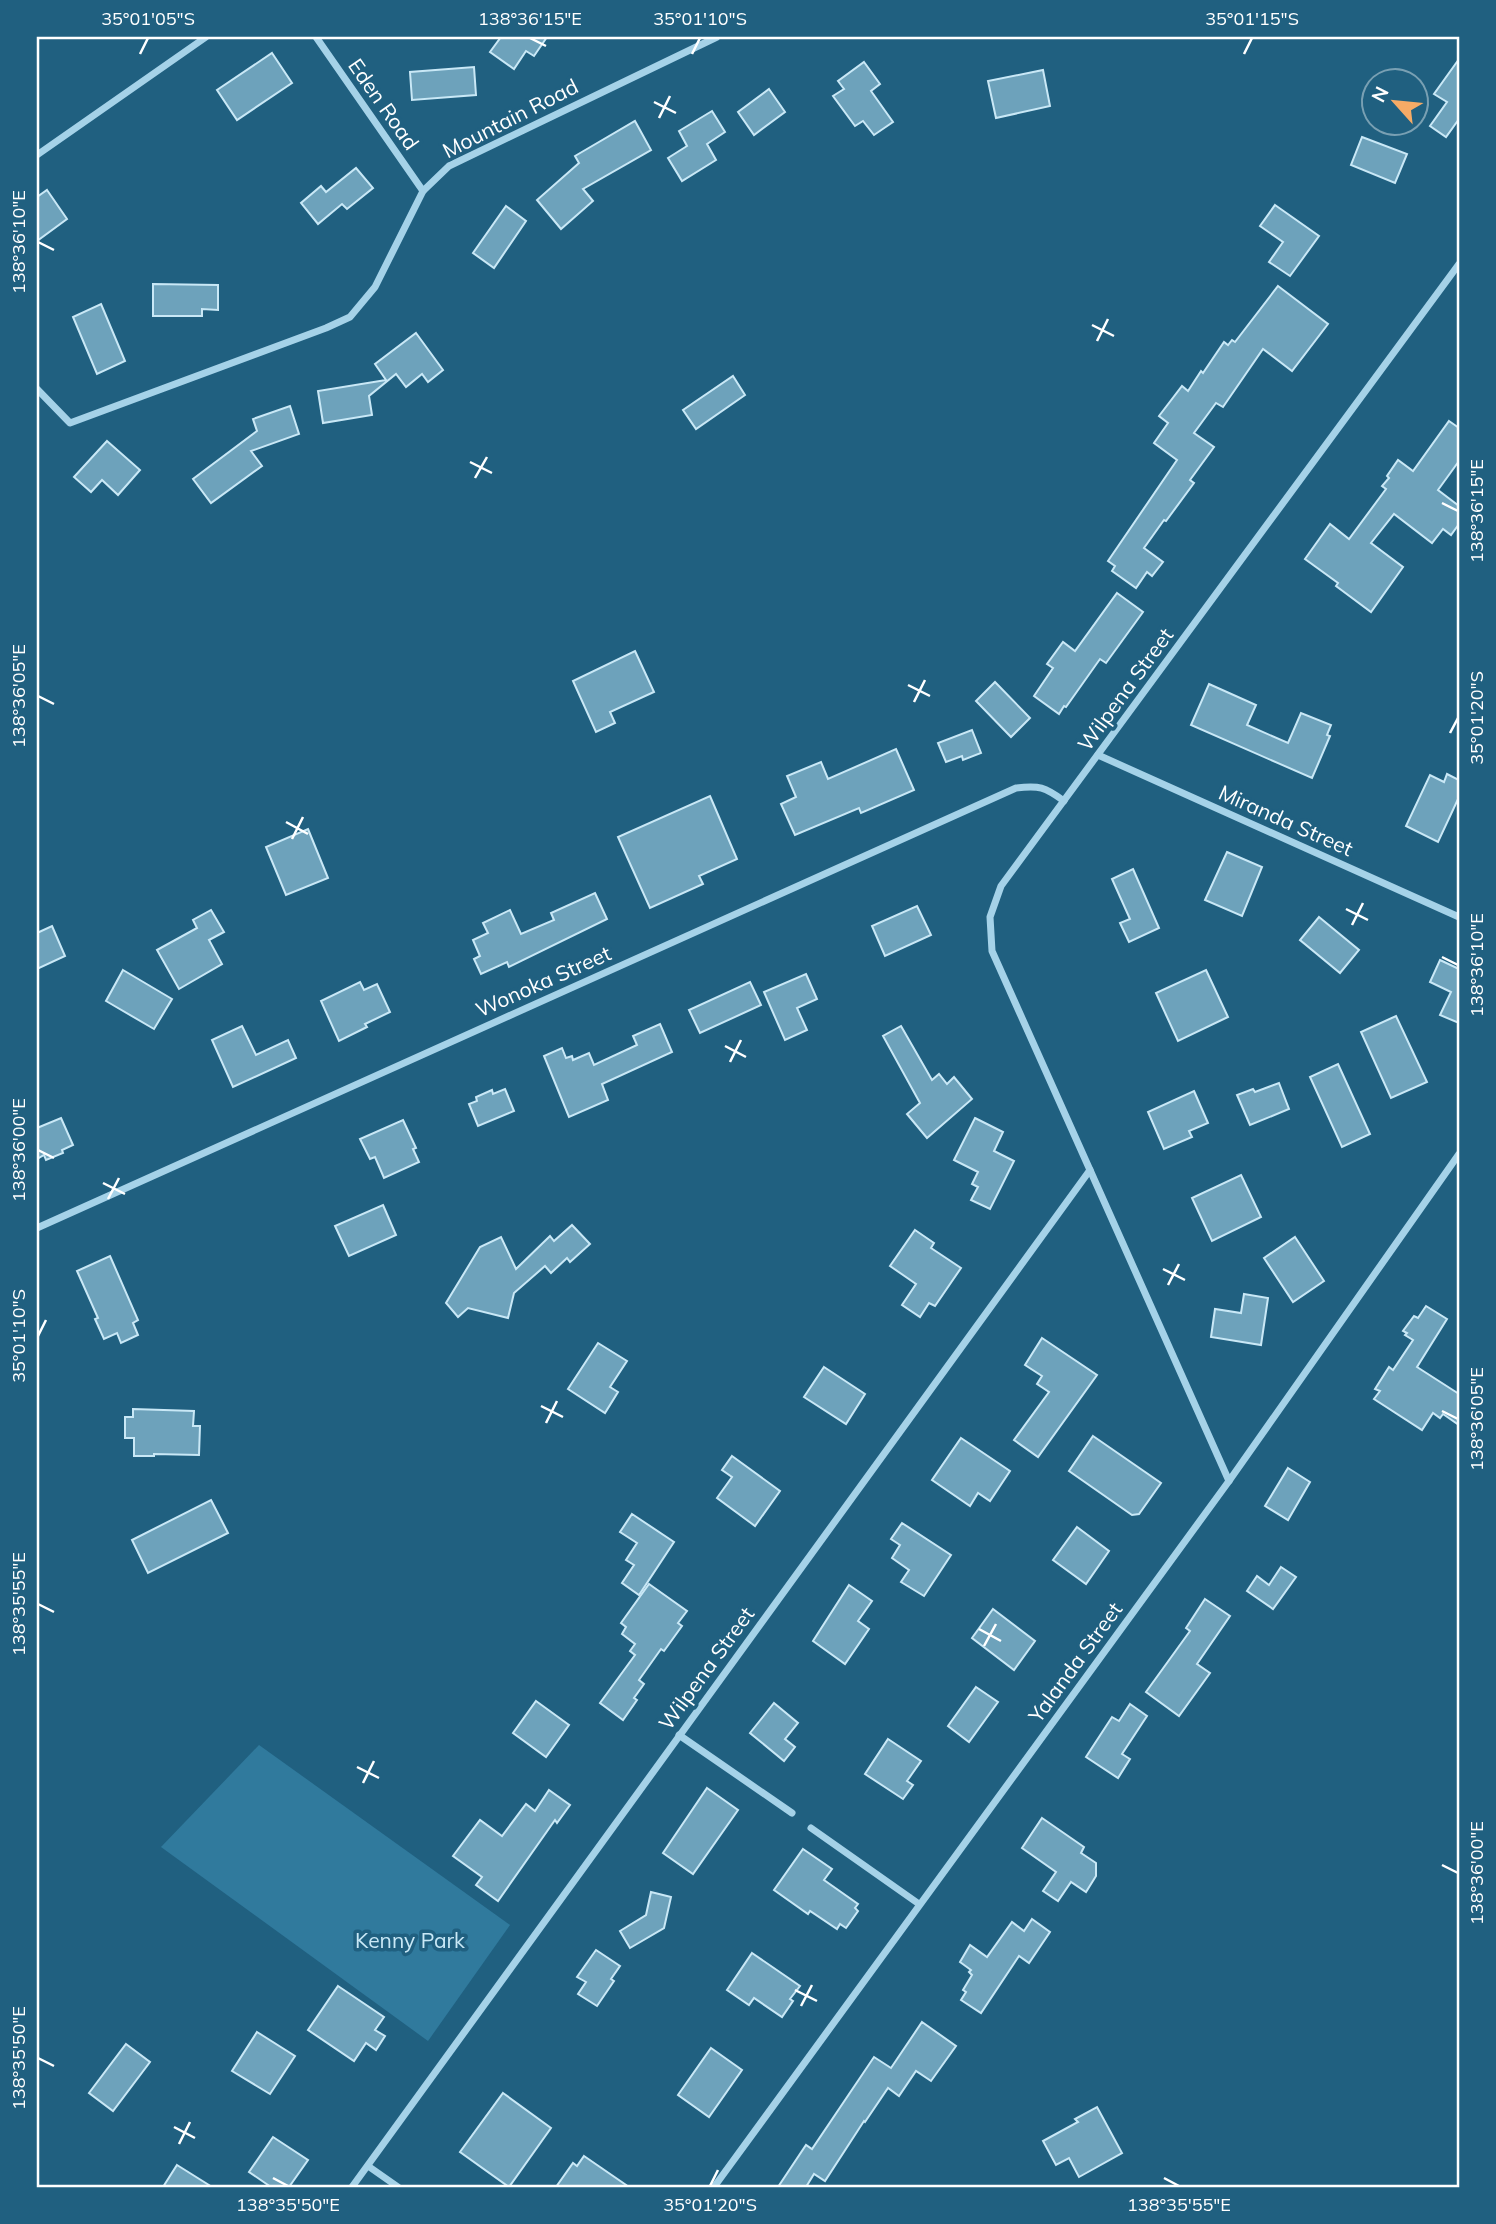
<svg xmlns="http://www.w3.org/2000/svg" width="1496" height="2224" font-family="Mulish,sans-serif">
  <rect width="100%" height="100%" fill="#206080"/>
  <path fill="#307a9d" d="M259,1745L510,1925L428,2041L161,1847Z"/>
  <g fill="#6da2bb" stroke="#c9e8f6" stroke-width="2">
    <path d="M501,37H547L534,56L526,51L514,69L490,52Z"/>
    <path d="M272,53L292,83L237,120L217,90Z"/>
    <path d="M1459,59V119L1446,137L1430,126L1447,102L1434,94Z"/>
    <path d="M864,62L880,84L871,91L893,122L874,135L863,121L855,126L833,96L844,89L838,81Z"/>
    <path d="M474,67L476,95L412,100L410,72Z"/>
    <path d="M1043,70L1050,106L996,118L988,81Z"/>
    <path d="M769,89L785,112L754,135L738,112Z"/>
    <path d="M712,111L725,132L707,144L716,160L682,181L668,158L687,146L679,131Z"/>
    <path d="M635,121L651,150L583,189L593,201L561,229L537,200L579,163L575,156Z"/>
    <path d="M1362,137L1407,154L1395,183L1351,165Z"/>
    <path d="M356,168L373,188L347,209L342,204L318,224L301,203L321,186L326,192Z"/>
    <path d="M47,190L67,219L37,241V197Z"/>
    <path d="M1275,205L1319,236L1290,276L1269,262L1283,242L1260,226Z"/>
    <path d="M506,206L526,221L494,268L473,253Z"/>
    <path d="M153,284L218,285V310L202,309V316H153Z"/>
    <path d="M1278,286L1328,324L1292,371L1263,349L1223,407L1216,403L1194,433L1214,447L1190,480L1194,483L1166,521L1164,520L1144,548L1163,562L1152,576L1147,572L1136,588L1112,571L1115,566L1108,561L1177,460L1154,443L1168,423L1159,416L1182,386L1188,391L1201,371L1203,373L1224,342L1228,345L1232,340L1235,342Z"/>
    <path d="M101,304L125,361L97,374L73,317Z"/>
    <path d="M416,333L443,370L428,382L422,374L406,387L396,374L369,396L372,415L323,423L318,391L386,380L375,364Z"/>
    <path d="M733,376L745,395L696,429L683,410Z"/>
    <path d="M290,406L299,434L251,451L262,466L211,503L193,479L257,431L253,419Z"/>
    <path d="M1449,421L1459,428V461L1438,490L1459,506V524L1451,535L1443,529L1432,543L1394,514L1371,543L1403,567L1371,612L1336,586L1338,583L1305,559L1330,524L1349,539L1386,489L1382,486L1389,478L1387,476L1398,460L1413,471Z"/>
    <path d="M107,441L140,470L118,495L102,480L91,492L74,477Z"/>
    <path d="M1117,593L1143,612L1106,663L1100,659L1066,707L1064,706L1059,714L1034,696L1053,668L1047,664L1063,642L1075,651Z"/>
    <path d="M635,651L654,692L610,712L615,723L596,732L573,681Z"/>
    <path d="M995,682L1030,718L1011,737L976,701Z"/>
    <path d="M1209,684L1256,705L1247,725L1288,743L1301,713L1331,725L1327,735L1330,736L1312,778L1191,725Z"/>
    <path d="M972,730L981,753L963,760L962,756L946,762L938,743Z"/>
    <path d="M896,749L914,790L861,813L859,808L795,835L781,804L796,797L787,776L821,762L828,779Z"/>
    <path d="M1447,774L1459,780V797L1438,842L1406,826L1430,775L1444,782Z"/>
    <path d="M710,796L737,859L699,876L703,884L650,908L618,837Z"/>
    <path d="M308,829L328,878L286,895L266,847Z"/>
    <path d="M1227,852L1262,867L1242,916L1205,900Z"/>
    <path d="M1133,869L1159,928L1129,942L1120,923L1130,919L1112,879Z"/>
    <path d="M595,893L607,919L509,967L507,962L481,974L474,959L480,956L473,940L488,933L483,923L510,910L521,934L554,920L551,913Z"/>
    <path d="M917,906L931,935L885,956L872,926Z"/>
    <path d="M211,910L224,932L209,940L222,964L179,989L157,950L197,928L193,920Z"/>
    <path d="M1319,917L1359,950L1340,973L1300,940Z"/>
    <path d="M52,926L65,956L37,969V933Z"/>
    <path d="M1440,960L1459,969V1023L1440,1015L1451,992L1430,982Z"/>
    <path d="M123,970L172,999L154,1029L106,1001Z"/>
    <path d="M1206,970L1228,1017L1178,1041L1156,993Z"/>
    <path d="M806,974L817,999L797,1008L807,1030L785,1040L764,992Z"/>
    <path d="M360,982L364,990L377,984L390,1012L365,1024L367,1027L339,1041L321,1001Z"/>
    <path d="M750,982L761,1005L700,1033L689,1010Z"/>
    <path d="M1396,1016L1427,1082L1391,1098L1361,1032Z"/>
    <path d="M660,1024L672,1052L602,1084L608,1100L569,1117L544,1056L562,1048L566,1058L572,1056L573,1060L589,1053L594,1065L637,1045L633,1036Z"/>
    <path d="M242,1026L256,1055L288,1040L296,1058L233,1087L212,1040Z"/>
    <path d="M901,1026L932,1080L939,1074L947,1084L954,1077L972,1099L927,1138L907,1114L920,1103L883,1036Z"/>
    <path d="M1338,1064L1370,1134L1342,1147L1310,1077Z"/>
    <path d="M1279,1083L1289,1109L1250,1125L1237,1095L1253,1089L1255,1092Z"/>
    <path d="M505,1089L514,1111L478,1126L469,1104L477,1101L476,1097L492,1090L493,1094Z"/>
    <path d="M1194,1091L1208,1123L1189,1131L1192,1137L1164,1149L1148,1112Z"/>
    <path d="M61,1118L73,1145L62,1150L63,1153L46,1160L44,1155L37,1159V1128Z"/>
    <path d="M975,1118L1003,1132L994,1151L1014,1161L990,1209L971,1200L978,1187L972,1184L978,1172L954,1160Z"/>
    <path d="M403,1120L416,1148L413,1149L419,1162L384,1178L375,1157L370,1159L360,1139Z"/>
    <path d="M1241,1175L1261,1217L1212,1241L1192,1198Z"/>
    <path d="M383,1205L396,1235L349,1256L335,1226Z"/>
    <path d="M572,1225L590,1244L570,1262L567,1258L551,1273L545,1266L514,1293L508,1318L468,1308L458,1317L446,1303L480,1247L501,1237L516,1269L550,1236L554,1241Z"/>
    <path d="M915,1230L934,1243L931,1248L961,1268L935,1306L929,1303L920,1317L902,1305L916,1284L890,1266Z"/>
    <path d="M1295,1237L1324,1281L1293,1302L1264,1258Z"/>
    <path d="M110,1256L138,1320L133,1323L138,1335L121,1343L117,1333L104,1339L95,1319L98,1318L77,1271Z"/>
    <path d="M1244,1294L1268,1298L1261,1345L1211,1337L1215,1309L1241,1313Z"/>
    <path d="M1426,1306L1447,1319L1417,1367L1459,1394V1425L1443,1414L1440,1418L1433,1413L1422,1430L1374,1399L1380,1391L1375,1389L1389,1367L1393,1370L1413,1340L1405,1335L1407,1333L1403,1331L1414,1316L1418,1318Z"/>
    <path d="M1042,1338L1097,1375L1038,1457L1014,1440L1049,1392L1037,1384L1042,1376L1025,1365Z"/>
    <path d="M598,1343L627,1361L610,1387L618,1392L605,1413L568,1389Z"/>
    <path d="M824,1367L865,1394L846,1424L804,1397Z"/>
    <path d="M133,1409L194,1411L193,1426H200L199,1455L154,1454V1456H134V1438H125V1417H133Z"/>
    <path d="M1093,1436L1161,1483L1139,1514L1132,1515L1069,1471Z"/>
    <path d="M961,1438L1010,1471L990,1501L978,1493L970,1506L932,1480Z"/>
    <path d="M732,1456L780,1491L755,1526L717,1498L732,1477L722,1470Z"/>
    <path d="M1288,1468L1310,1482L1288,1520L1265,1506Z"/>
    <path d="M211,1500L228,1533L148,1573L132,1540Z"/>
    <path d="M632,1514L674,1542L639,1595L622,1583L634,1565L626,1560L637,1543L620,1532Z"/>
    <path d="M902,1523L951,1555L924,1596L901,1582L909,1570L892,1558L900,1545L891,1539Z"/>
    <path d="M1077,1527L1109,1551L1086,1584L1053,1560Z"/>
    <path d="M1281,1567L1296,1577L1273,1609L1247,1591L1257,1576L1269,1585Z"/>
    <path d="M649,1584L687,1611L678,1623L682,1626L664,1651L661,1649L639,1680L644,1684L634,1698L637,1700L623,1720L600,1703L635,1655L630,1651L635,1644L622,1634L626,1627L621,1623Z"/>
    <path d="M849,1585L872,1601L858,1621L869,1629L845,1664L813,1641Z"/>
    <path d="M1205,1599L1230,1616L1197,1664L1210,1673L1179,1716L1146,1692L1190,1631L1186,1628Z"/>
    <path d="M993,1609L1035,1641L1014,1670L972,1638Z"/>
    <path d="M976,1687L998,1702L969,1742L948,1726Z"/>
    <path d="M536,1701L569,1725L546,1757L513,1733Z"/>
    <path d="M774,1703L798,1723L785,1739L795,1747L784,1761L750,1733Z"/>
    <path d="M1130,1704L1147,1716L1122,1754L1130,1759L1118,1778L1086,1757L1112,1717L1119,1721Z"/>
    <path d="M888,1739L921,1761L907,1781L913,1785L903,1799L865,1774Z"/>
    <path d="M707,1788L738,1810L693,1874L663,1853Z"/>
    <path d="M549,1790L570,1805L557,1823L555,1820L498,1901L476,1885L482,1877L453,1856L480,1820L502,1836L526,1804L535,1811Z"/>
    <path d="M1042,1818L1084,1847L1081,1853L1096,1863V1876L1086,1892L1071,1882L1058,1901L1043,1891L1056,1872L1022,1848Z"/>
    <path d="M803,1849L832,1869L824,1880L858,1904L855,1908L858,1911L846,1928L840,1924L837,1929L810,1911L808,1914L774,1890Z"/>
    <path d="M651,1892L671,1897L664,1928L630,1948L620,1931L646,1915Z"/>
    <path d="M1032,1919L1050,1932L1029,1963L1019,1956L981,2013L961,2000L966,1992L963,1990L972,1975L969,1972L971,1970L960,1962L970,1945L987,1957L1012,1922L1024,1931Z"/>
    <path d="M596,1950L620,1966L611,1979L614,1981L597,2006L578,1994L586,1982L577,1977Z"/>
    <path d="M752,1953L800,1986L790,1999L793,2001L782,2017L754,1998L749,2005L727,1990Z"/>
    <path d="M338,1986L384,2017L375,2030L385,2036L376,2050L366,2043L354,2061L308,2030Z"/>
    <path d="M922,2022L956,2046L931,2081L916,2071L899,2096L888,2088L865,2122L864,2121L825,2181L814,2174L806,2187H778L806,2145L812,2149L874,2057L891,2068Z"/>
    <path d="M257,2032L295,2056L270,2094L232,2071Z"/>
    <path d="M126,2044L150,2062L113,2111L89,2093Z"/>
    <path d="M711,2048L742,2070L709,2117L678,2095Z"/>
    <path d="M503,2093L551,2128L509,2187L460,2152Z"/>
    <path d="M1097,2107L1122,2153L1079,2177L1069,2158L1056,2165L1043,2141L1078,2122L1075,2119Z"/>
    <path d="M273,2137L308,2160L289,2187H271L249,2172Z"/>
    <path d="M584,2156L629,2187H556L573,2163L577,2166Z"/>
    <path d="M177,2165L212,2187H163Z"/>
  </g>
  <g fill="none" stroke-linecap="round" stroke-linejoin="round">
    <g stroke="#a5d2e8" stroke-width="7">
      <path d="M316,37L423,191"/>
      <path d="M37,155L206,37"/>
      <path d="M37,389L70,423L326,328L350,317L375,287L423,191L449,166L717,37"/>
      <path d="M1098,755L1459,917"/>
      <path d="M1090,1170L1229,1481"/>
      <path d="M37,1228L1016,788C1039,785 1045,787 1064,801"/>
      <path d="M679,1735L792,1813"/>
      <path d="M811,1828L919,1904"/>
      <path d="M368,2166L398,2187"/>
      <path d="M352,2187L1090,1170L992,951L990,917L1001,886L1459,264"/>
      <path d="M714,2187L1229,1481L1459,1154"/>
    </g>
  </g>
  <path fill="none" stroke="#fff" stroke-width="2.5" d="M530,38L546,46M140,54L148,38M692,54L700,38M1244,54L1252,38M654,102L676,113M659,118L670,96M38,242L54,250M1092,325L1114,336M1097,341L1108,319M470,462L492,473M475,478L487,457M1442,503L1458,511M908,685L930,696M38,696L54,704M914,702L925,680M1450,733L1458,718M286,822L308,834M292,839L303,817M1346,909L1368,920M1352,925L1363,903M1442,957L1458,965M725,1046L746,1057M730,1062L741,1040M38,1150L54,1158M103,1183L125,1194M108,1199L119,1178M1163,1269L1185,1280M1168,1285L1179,1264M38,1336L46,1320M541,1406L563,1417M1442,1411L1458,1419M546,1423L557,1401M38,1604L54,1612M979,1629L1001,1641M984,1646L996,1624M357,1767L379,1778M363,1783L374,1761M1442,1865L1458,1873M795,1990L817,2001M801,2006L812,1985M38,2058L54,2066M174,2127L195,2138M179,2144L190,2122M273,2178L288,2186M1164,2178L1179,2186M710,2186L718,2170"/>
  <g text-anchor="middle" dominant-baseline="central" stroke-width="7" stroke-linejoin="round" paint-order="stroke">
    <g font-size="21" fill="#fff" stroke="#206080">
      <text transform="translate(384 104) rotate(55)">Eden Road</text>
      <text transform="translate(510 118) rotate(-27)">Mountain Road</text>
      <text transform="translate(1125 689) rotate(-54)">Wilpena Street</text>
      <text transform="translate(1286 820) rotate(24)">Miranda Street</text>
      <text transform="translate(543 981) rotate(-24)">Wonoka Street</text>
      <text transform="translate(1075 1662) rotate(-54)">Yalanda Street</text>
      <text transform="translate(706 1668) rotate(-54)">Wilpena Street</text>
    </g>
    <g font-size="21" fill="#c9e8f6" stroke="#206080">
      <text x="410" y="1940">Kenny Park</text>
    </g>
  </g>
  <rect width="1496" height="2224" fill="none" stroke="#206080" stroke-width="77"/>
  <g transform="translate(1395 102) rotate(297)"><circle r="33" fill="#206080" stroke="#79a0b3" stroke-width="2"/>
  <path d="M0-5L12 26L0 18L-12 26Z" fill="#f6ab66"/>
  <text y="-10" font-size="19" font-weight="bold" text-anchor="middle" fill="#ffffff">N</text>
  </g>
  <rect x="38" y="38" width="1420" height="2148" fill="none" stroke="#fff" stroke-width="2.5"/>
  <g font-size="18" text-anchor="middle" fill="#fff">
    <text x="148" y="25">35°01'05"S</text>
    <text x="530" y="25">138°36'15"E</text>
    <text x="700" y="25">35°01'10"S</text>
    <text x="1252" y="25">35°01'15"S</text>
    <text transform="translate(19 242) rotate(-90)" y="6">138°36'10"E</text>
    <text transform="translate(1477 511) rotate(-90)" y="6">138°36'15"E</text>
    <text transform="translate(19 696) rotate(-90)" y="6">138°36'05"E</text>
    <text transform="translate(1477 718) rotate(-90)" y="6">35°01'20"S</text>
    <text transform="translate(1477 965) rotate(-90)" y="6">138°36'10"E</text>
    <text transform="translate(19 1150) rotate(-90)" y="6">138°36'00"E</text>
    <text transform="translate(19 1336) rotate(-90)" y="6">35°01'10"S</text>
    <text transform="translate(1477 1419) rotate(-90)" y="6">138°36'05"E</text>
    <text transform="translate(19 1604) rotate(-90)" y="6">138°35'55"E</text>
    <text transform="translate(1477 1873) rotate(-90)" y="6">138°36'00"E</text>
    <text transform="translate(19 2058) rotate(-90)" y="6">138°35'50"E</text>
    <text x="288" y="2211">138°35'50"E</text>
    <text x="710" y="2211">35°01'20"S</text>
    <text x="1179" y="2211">138°35'55"E</text>
  </g>
</svg>
